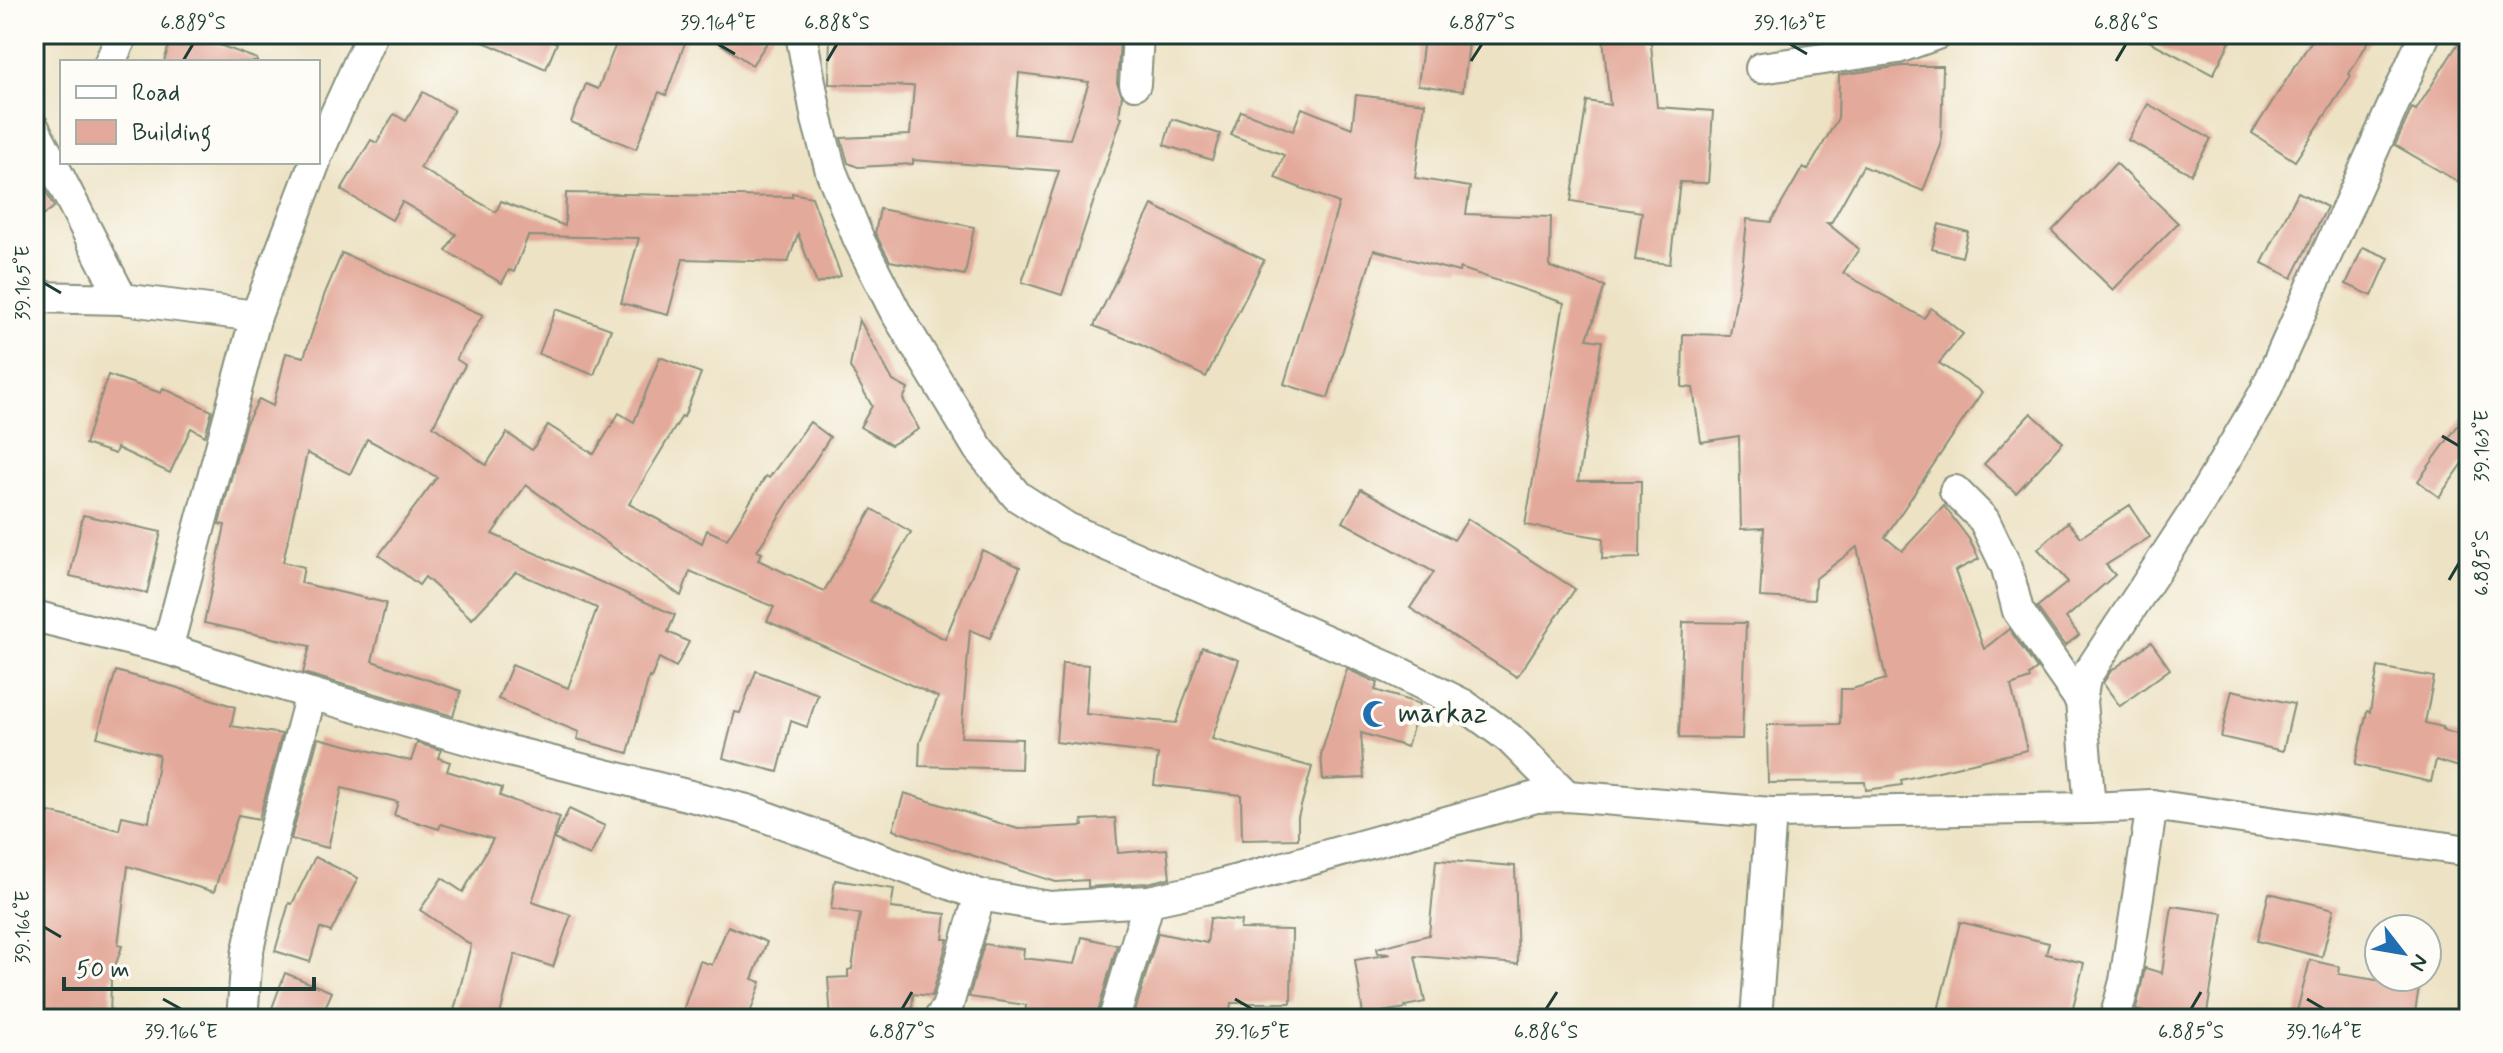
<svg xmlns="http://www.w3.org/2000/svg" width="2503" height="1053" font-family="Mynerve,sans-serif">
  <rect width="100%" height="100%" fill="#fdfcf7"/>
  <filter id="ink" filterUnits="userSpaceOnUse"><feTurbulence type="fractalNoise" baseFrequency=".0125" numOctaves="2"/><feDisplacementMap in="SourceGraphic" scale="16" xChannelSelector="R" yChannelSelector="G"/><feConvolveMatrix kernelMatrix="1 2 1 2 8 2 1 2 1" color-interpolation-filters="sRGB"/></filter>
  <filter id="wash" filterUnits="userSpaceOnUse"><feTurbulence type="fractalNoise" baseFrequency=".006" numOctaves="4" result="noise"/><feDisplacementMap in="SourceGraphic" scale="32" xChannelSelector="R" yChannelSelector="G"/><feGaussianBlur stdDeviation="1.8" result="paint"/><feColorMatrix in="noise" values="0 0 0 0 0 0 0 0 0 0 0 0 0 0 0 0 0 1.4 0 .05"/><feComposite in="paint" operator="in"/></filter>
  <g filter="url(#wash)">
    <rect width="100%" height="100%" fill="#ede2c4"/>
    <g id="blocks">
      <g fill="#e3a99a" fill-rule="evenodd">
        <path d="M172,34H190L257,59V62H164Z"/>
        <path d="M465,34H538L557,43L546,69Z"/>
        <path d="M620,34H671L686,40L666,95L659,92L636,149L571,122L586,84L598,89Z"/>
        <path d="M706,34H773L752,65Z"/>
        <path d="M830,34H1072L1120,40L1117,83L1122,95L1119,116L1122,117L1062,295L1022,282L1059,171L913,160V164L858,167L848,163L841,138L910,135L914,86L829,84ZM1019,73L1089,82L1070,139L1014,134Z"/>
        <path d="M1650,34L1657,107L1713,111L1708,183L1680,182L1670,264L1635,260L1642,212L1571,201L1587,101L1610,105L1603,39Z"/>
        <path d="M2136,34H2234L2213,75Z"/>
        <path d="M2316,34H2373L2349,74L2351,76L2295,161L2252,133Z"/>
        <path d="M2464,34H2469V188L2395,145L2412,108L2416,110Z"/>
        <path d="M1424,38L1469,43L1463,91L1418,85Z"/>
        <path d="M1902,66H1943L1941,145L1923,191L1863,166L1831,223H1827L1859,249L1843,273L1924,318L1931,308L1963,334L1939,363L1982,392L1885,537L1902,551L1944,506L1969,539L1979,559L1955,571L1984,649L2009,629L2037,669L2029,675L2030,679L2011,686L2027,750L1901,780L1902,785L1866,790L1865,782L1768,783L1767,725L1840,724L1841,689H1852L1886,679L1857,547L1815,579L1814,600L1760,597L1764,528L1741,529L1739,436L1701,442L1693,388L1682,387L1683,334L1730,335L1743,261L1747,219L1771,222L1803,167L1808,170L1838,118L1839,75Z"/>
        <path d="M423,92L454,110L420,168L496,212L501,201L565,226L566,193L792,197V193L812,197L841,276L817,284L798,234L788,262L683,259L668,315L621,303L639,238L528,236L514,272L509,270L502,283L446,251L456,234L402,202L392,220L341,190L371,140L377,143L394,114L406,121Z"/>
        <path d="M1356,95L1425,103L1415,178L1470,187L1466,214L1551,217L1550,267L1605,286L1587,339L1602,341L1578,481H1641L1640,558L1602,559L1603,538L1525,525L1564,303L1460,268L1459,272L1374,250L1328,398L1284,384L1339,203L1275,178L1284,155L1231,135L1241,111L1293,131L1302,108L1352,128Z"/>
        <path d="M2148,104L2211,139L2191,174L2128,140Z"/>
        <path d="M1172,119L1220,134L1212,160L1164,145Z"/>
        <path d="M2116,163L2178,223L2113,290L2052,231Z"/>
        <path d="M34,167L54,207L34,222Z"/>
        <path d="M2298,192L2327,207L2292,278L2262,263Z"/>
        <path d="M1152,205L1264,260L1206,377L1139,344L1094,326Z"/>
        <path d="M880,209L974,227L965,275L890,261L875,233Z"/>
        <path d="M1939,224L1968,232L1962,257L1932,249Z"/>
        <path d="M2363,247L2389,258L2372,296L2346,284Z"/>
        <path d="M342,253L483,315L456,359L465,365L433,426L486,465L507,433L532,450L548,425L594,454L619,413L634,422L660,357L701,373L684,417L682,416L629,504L702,543L707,530L727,539L766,476L769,478L810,422L830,437L757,551L762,553L758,560L824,591L872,509L911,532L870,601L945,639L982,550L1020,567L990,638L970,630L961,737L1022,739L1021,769L919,766L920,742L938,697L767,621L774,607L690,571L681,596L526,485L492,534L675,615L668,632L689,642L676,667L659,658L651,678L649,677L628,753L577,739L579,732L498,699L512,665L568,688L597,608L516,572L472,619L425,577L419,585L379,555L437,477L367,439L350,474L307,453L283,562L304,567L301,583L386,603L372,661L461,691L453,716L303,673L310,646L204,623L225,525L219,524L245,425L259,399L273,406L286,353L304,357L325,293Z"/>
        <path d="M556,309L611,329L594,375L539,354Z"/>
        <path d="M859,319L893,381L908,389L903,399L919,429L891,445L860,427L872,406L850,367Z"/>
        <path d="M108,375L161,393L163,388L212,411L205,436L191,428L170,473L117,448L115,454L85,444Z"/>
        <path d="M2469,410V455L2439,497L2418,481Z"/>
        <path d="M2031,413L2063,442L2016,493L1984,464Z"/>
        <path d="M1361,489L1454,540L1468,519L1575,589L1517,677L1410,608L1434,572L1343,522Z"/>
        <path d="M2130,505L2150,537L2106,565L2115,575L2066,618L2079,635L2065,646L2037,607L2068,582L2038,549L2068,522L2081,537Z"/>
        <path d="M83,515L161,532L147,593L70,576Z"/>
        <path d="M1683,622L1746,623L1742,739L1679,738Z"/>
        <path d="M2151,642L2170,669L2120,706L2103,683L2111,671Z"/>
        <path d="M1202,647L1239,660L1212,739L1312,767L1298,817V839L1242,840L1241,795L1154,785L1158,754L1056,742L1062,663L1089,665L1086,714L1176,723Z"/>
        <path d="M2378,667L2434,677L2425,723L2443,727V730L2469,738V770L2436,760L2431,782L2355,765L2367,711L2370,712Z"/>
        <path d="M1347,669L1378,683L1375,690L1420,704L1407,747L1361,733L1364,778L1323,780L1321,754Z"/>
        <path d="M116,671L175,687L235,707L231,726L282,734L259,819L238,815L214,892L128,866L118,945L122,946L111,979L110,1019H34V868L49,812L119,830L122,816L149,822L159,755L97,737Z"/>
        <path d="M756,671L818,694L807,727L791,721L778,772L723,758L735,712L740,713Z"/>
        <path d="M2232,690L2294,704L2283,751L2221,737Z"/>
        <path d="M318,738L411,761L417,743L441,750L438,758L450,762L447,771L502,788L500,796L560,817L532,902L571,915L553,967L515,954L499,1019H486L454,1011L471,945L420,910L442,878L463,892L493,839L441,824L439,829L394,815L398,802L342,788L328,848L291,839Z"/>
        <path d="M904,793L1018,829L1083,826L1082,820L1115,818L1118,853L1167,849L1170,878L1147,883L1088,887V880L1056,882L893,830Z"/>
        <path d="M569,809L605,826L590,856L554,839Z"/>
        <path d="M315,857L358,878L331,932L320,928L310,962L275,951L289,903L292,904Z"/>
        <path d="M1436,860L1515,866L1518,964L1415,956L1425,1002L1405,1006L1406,1008L1363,1015L1355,960L1391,954L1378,953L1377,948L1429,935Z"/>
        <path d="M835,880L894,889L891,908L946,914L943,939H948L932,996L913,994L912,1013L877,1012V1019H831L828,978L848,977V970L852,969L860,914L831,909Z"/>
        <path d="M2269,893L2334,909L2322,957L2257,941Z"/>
        <path d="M2172,906L2223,913L2206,1019H2168L2136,1010L2145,968L2162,973Z"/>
        <path d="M1210,918L1241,921L1240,929L1292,930L1291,1003H1231L1229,1019H1169L1135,1012L1158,933L1207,943Z"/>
        <path d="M1960,922L2049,943L2046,954L2084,963L2070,1019H2052L2019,1011L2018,1019H1936Z"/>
        <path d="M728,926L767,942L752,979L761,982L748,1019H680L700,961L712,965Z"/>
        <path d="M1082,937L1117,945L1096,1019L1025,1015L1026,1005L969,997L984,944L1024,949L1023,958L1075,964Z"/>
        <path d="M2310,960L2340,967L2339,974L2419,987L2414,1019H2295Z"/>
        <path d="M285,973L332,992L320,1019H268Z"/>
      </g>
    </g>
  </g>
  <g filter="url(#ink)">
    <use href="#blocks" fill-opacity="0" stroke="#86907c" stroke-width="2"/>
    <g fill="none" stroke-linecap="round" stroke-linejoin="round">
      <g stroke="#86907c" stroke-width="34">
        <g id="minor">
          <path d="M801,34L817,119L831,171L859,240L895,311L978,448L1017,496L1067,528L1394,670L1464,705L1509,738L1567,796"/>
          <path d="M110,62L123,34"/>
          <path d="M1761,68L1898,48L1937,34"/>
          <path d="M1135,84L1138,34"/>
          <path d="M34,128L122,299"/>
          <path d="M318,153L372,34"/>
          <path d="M34,297L122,299L256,316"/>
          <path d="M1955,491L1984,520L2007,568L2018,611L2081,701"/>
          <path d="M34,616L167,649L311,694L509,751L747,810L980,895L1050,907L1149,901L1209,888L1536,797L1567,796L1771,813L2090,808L2152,805L2469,851"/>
          <path d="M167,649L256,316L315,162"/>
          <path d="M2090,808L2081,701L2085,678L2194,512L2264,394L2425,34"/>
          <path d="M242,1019L247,955L266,864L311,694"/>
          <path d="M939,1019L947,1008L980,895"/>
          <path d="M1114,1019L1149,901"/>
          <path d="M1756,1019L1771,813"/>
          <path d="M2115,1019L2125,981L2152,805"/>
        </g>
      </g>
      <use href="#minor" stroke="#fff" stroke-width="30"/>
    </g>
  </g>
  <path fill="none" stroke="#1f3d34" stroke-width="3" d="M718,44L735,54M1790,44L1807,54M183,61L193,44M827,61L837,44M1471,61L1482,44M2116,61L2126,44M44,283L61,293M2442,436L2459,446M2449,580L2459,563M44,927L61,937M163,999L181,1009M1235,999L1252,1009M2307,999L2324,1009M902,1009L912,992M1546,1009L1557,992M2191,1009L2201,992"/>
  <defs>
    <g id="mosque-bare" transform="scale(2.16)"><path d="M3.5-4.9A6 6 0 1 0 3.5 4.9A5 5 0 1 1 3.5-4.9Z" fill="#1f6fb2" stroke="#fdfcf7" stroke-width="2.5" paint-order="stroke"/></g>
  </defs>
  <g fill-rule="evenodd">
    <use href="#mosque-bare" x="1376" y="714"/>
  </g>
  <g text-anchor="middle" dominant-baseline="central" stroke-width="8" stroke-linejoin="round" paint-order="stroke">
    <g font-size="28" fill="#1f3d34" stroke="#fdfcf7" text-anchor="start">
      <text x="1398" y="714">markaz</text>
    </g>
  </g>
  <rect width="2503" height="1053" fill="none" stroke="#fdfcf7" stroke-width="88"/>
  <rect x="60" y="60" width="260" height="104" fill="#fdfcf7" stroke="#a4b0a9" stroke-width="2"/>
  <rect x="76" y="86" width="40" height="12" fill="#ffffff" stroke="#a4b0a9" stroke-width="2"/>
  <text x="132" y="100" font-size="24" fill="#1f3d34">Road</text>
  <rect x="76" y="120" width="40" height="24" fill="#e3a99a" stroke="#a4b0a9" stroke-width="2"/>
  <text x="132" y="140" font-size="24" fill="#1f3d34">Building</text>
  <g transform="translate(2403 953) rotate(121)"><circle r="38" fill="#fdfcf7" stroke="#a4b0a9" stroke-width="2"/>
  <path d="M0-6L14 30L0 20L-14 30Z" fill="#1f6fb2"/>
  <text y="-12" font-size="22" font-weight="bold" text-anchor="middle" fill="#1f3d34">N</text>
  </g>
  <path d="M64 977v12h250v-12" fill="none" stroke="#1f3d34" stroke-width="4"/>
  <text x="76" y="977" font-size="24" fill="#1f3d34" stroke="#fdfcf7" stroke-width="6" paint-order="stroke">50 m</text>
  <rect x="44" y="44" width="2415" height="965" fill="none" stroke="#1f3d34" stroke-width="3"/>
  <g font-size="20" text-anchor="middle" fill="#1f3d34">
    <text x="193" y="29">6.889°S</text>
    <text x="718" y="29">39.164°E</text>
    <text x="837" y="29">6.888°S</text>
    <text x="1482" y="29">6.887°S</text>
    <text x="1790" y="29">39.163°E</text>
    <text x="2126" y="29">6.886°S</text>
    <text transform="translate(22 283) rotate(-90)" y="7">39.165°E</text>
    <text transform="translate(2481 446) rotate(-90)" y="7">39.163°E</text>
    <text transform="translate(2481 563) rotate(-90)" y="7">6.885°S</text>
    <text transform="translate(22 927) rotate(-90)" y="7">39.166°E</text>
    <text x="181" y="1038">39.166°E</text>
    <text x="902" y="1038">6.887°S</text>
    <text x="1252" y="1038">39.165°E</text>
    <text x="1546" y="1038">6.886°S</text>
    <text x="2191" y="1038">6.885°S</text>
    <text x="2324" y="1038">39.164°E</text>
  </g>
</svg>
